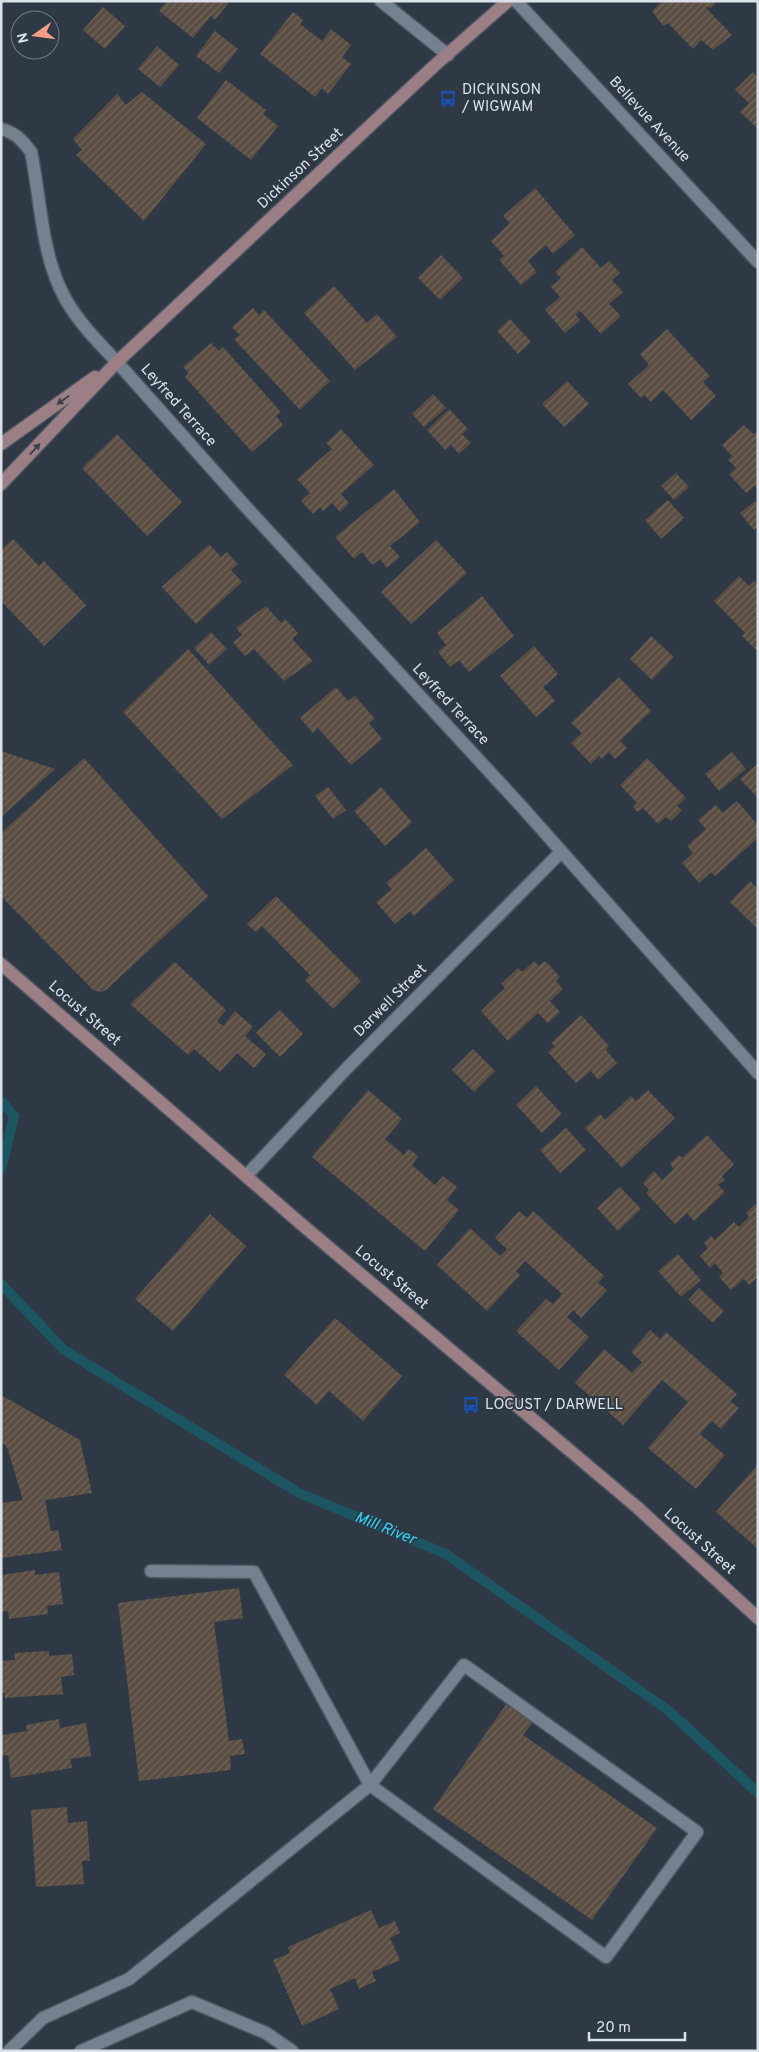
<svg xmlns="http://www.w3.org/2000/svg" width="759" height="2052" font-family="Overpass,sans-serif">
  <defs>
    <pattern id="building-hatch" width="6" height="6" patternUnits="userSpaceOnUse" patternTransform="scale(1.25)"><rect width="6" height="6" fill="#5a4d42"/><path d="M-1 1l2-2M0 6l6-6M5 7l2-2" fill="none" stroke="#71665d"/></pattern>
  </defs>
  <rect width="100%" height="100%" fill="#2e3945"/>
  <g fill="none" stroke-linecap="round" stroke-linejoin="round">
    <g stroke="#1c5663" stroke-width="10">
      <path d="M1,1101L14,1116L1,1169"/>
      <path d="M1,1284L64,1350L299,1493L446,1554L669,1711L758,1793"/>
    </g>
  </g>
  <g fill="url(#building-hatch)">
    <path d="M167,1H230L215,20L211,16L193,38L159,11Z"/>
    <path d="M662,1H717L711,8L705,7L732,35L713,50L701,40L693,49L668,23L663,26L652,11Z"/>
    <path d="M103,7L125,26L105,49L83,30Z"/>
    <path d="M293,12L303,20L300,24L322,41L331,29L351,45L342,57L351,64L328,94L322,88L315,97L260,54Z"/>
    <path d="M215,31L238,49L219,73L196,56Z"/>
    <path d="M157,46L179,65L160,87L138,69Z"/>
    <path d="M753,72L758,77V129L740,112L749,103L735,90Z"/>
    <path d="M226,80L266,110L263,114L278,126L251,160L197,118Z"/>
    <path d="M142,92L206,144L144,221L76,155L82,150L73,139L117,94L126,105Z"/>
    <path d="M535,188L575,235L553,254L546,245L528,261L537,272L521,285L499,260L504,256L491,241L510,223L503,216Z"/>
    <path d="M582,247L601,268L609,261L620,273L612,280L623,292L609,304L621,316L601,334L580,311L576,315L580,320L565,333L545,310L560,297L551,287L561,278L555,272Z"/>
    <path d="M441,255L463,278L440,300L418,278Z"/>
    <path d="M334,286L367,323L377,314L397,337L355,370L304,313Z"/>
    <path d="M253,308L259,315L264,310L330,381L300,410L234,339L240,335L232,327Z"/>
    <path d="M510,319L531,342L518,354L497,331Z"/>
    <path d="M667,329L710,376L703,382L716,396L691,420L663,390L651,402L644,395L641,398L628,384L649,365L640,354Z"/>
    <path d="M211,343L219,351L223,347L281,412L276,416L283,425L252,452L185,377L189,373L183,367Z"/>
    <path d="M567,381L589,404L564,427L542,404Z"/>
    <path d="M433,394L446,408L424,427L412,414Z"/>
    <path d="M449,409L468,429L462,434L471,443L459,454L451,445L445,450L427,430Z"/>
    <path d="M744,425L753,434L758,432V489L755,486L746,493L729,474L736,468L728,460L732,456L722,445Z"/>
    <path d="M341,429L374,465L341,494L349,503L340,512L332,503L323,511L320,507L313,514L301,501L310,493L297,479L332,449L326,443Z"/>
    <path d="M117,434L182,502L147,536L82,468Z"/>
    <path d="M676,473L689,487L674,500L661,486Z"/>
    <path d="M394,489L420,522L390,546L400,557L387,568L380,559L372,565L362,552L354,559L335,537Z"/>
    <path d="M668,500L684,518L661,539L645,520Z"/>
    <path d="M755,501L758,503V527L754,530L740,513Z"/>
    <path d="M13,539L39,566L44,561L86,605L44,646L1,601V550Z"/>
    <path d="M436,540L467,573L411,624L381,592Z"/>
    <path d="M209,544L221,557L227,552L238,564L231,570L242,582L196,624L162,587Z"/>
    <path d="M739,576L749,586L754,581L758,585V652L742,636L745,633L714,601Z"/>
    <path d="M482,596L514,636L469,672L459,660L450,667L438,652L446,645L437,633Z"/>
    <path d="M266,606L281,623L285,619L298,633L292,639L313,661L284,681L254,649L245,656L233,642L242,635L236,628Z"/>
    <path d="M211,632L227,649L209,665L194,648Z"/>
    <path d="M651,636L674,657L652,680L630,659Z"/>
    <path d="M534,646L558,674L543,687L555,701L536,717L500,676Z"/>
    <path d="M188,649L293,765L222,819L123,712Z"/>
    <path d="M619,677L651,711L620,741L627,748L615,759L609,752L602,759L599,756L591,764L571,743L582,733L571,723Z"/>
    <path d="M336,687L348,701L355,696L375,719L369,723L382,739L351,765L318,728L313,733L300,718Z"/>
    <path d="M1,751L55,769L1,817Z"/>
    <path d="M732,752L746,769L719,791L705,774Z"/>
    <path d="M84,758L208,896L106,990L100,992L93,990L1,896V833Z"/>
    <path d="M647,758L686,798L677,806L682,810L671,821L666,817L658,824L643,808L638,812L633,807L637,803L620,785Z"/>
    <path d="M758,763V798L740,779Z"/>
    <path d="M328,787L346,810L333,819L315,796Z"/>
    <path d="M381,787L412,822L385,846L354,811Z"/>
    <path d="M737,801L758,825V838L715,876L711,872L699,883L682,863L693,853L687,846L706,829L698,820L716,805L723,813Z"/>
    <path d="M426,848L454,880L414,916L410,911L395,924L376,902L392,889L386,883Z"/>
    <path d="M750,881L758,889V929L730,902Z"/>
    <path d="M276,896L361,981L333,1009L305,980L310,975L262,926L256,932L247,924Z"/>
    <path d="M534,961L539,966L545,961L560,977L556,981L563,989L550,1001L560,1012L548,1023L538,1013L508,1041L481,1011L505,988L501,984L518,968L522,972Z"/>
    <path d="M175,962L226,1010L217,1021L223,1026L235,1011L253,1027L245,1036L266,1054L254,1068L237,1053L220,1072L194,1049L188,1055L130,1004Z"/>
    <path d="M280,1010L303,1034L280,1057L256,1033Z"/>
    <path d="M581,1015L609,1046L606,1050L617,1063L598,1080L591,1071L576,1083L548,1052L555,1046L551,1043Z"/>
    <path d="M473,1049L495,1071L474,1092L452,1070Z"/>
    <path d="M536,1086L562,1114L542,1133L516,1105Z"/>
    <path d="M368,1090L402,1119L385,1139L404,1155L409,1149L418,1156L412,1165L435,1185L443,1176L457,1187L447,1200L459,1210L425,1251L312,1157Z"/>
    <path d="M648,1090L675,1118L622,1168L585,1128L600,1114L605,1120L631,1096L636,1101Z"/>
    <path d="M566,1128L586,1150L560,1173L540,1150Z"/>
    <path d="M707,1135L734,1164L722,1176L725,1180L718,1185L725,1192L694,1221L687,1213L675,1224L646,1193L649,1190L643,1183L654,1171L662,1180L674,1169L670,1164L679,1155L682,1158Z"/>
    <path d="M620,1187L641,1209L618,1231L597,1208Z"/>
    <path d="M755,1204L758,1207V1277L749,1285L744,1279L731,1290L719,1277L723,1273L715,1263L710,1268L700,1256L708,1248L704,1243L711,1236L715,1240L734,1222L739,1227L749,1217L746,1213Z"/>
    <path d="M519,1211L527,1218L533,1211L604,1276L598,1283L607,1290L581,1318L573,1310L567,1317L589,1337L559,1370L516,1331L546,1299L553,1304L562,1294L525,1261L516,1271L520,1275L487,1311L437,1265L470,1228L500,1256L507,1249L495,1238Z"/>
    <path d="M210,1214L246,1246L173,1331L135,1299Z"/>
    <path d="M678,1254L701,1280L681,1297L658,1271Z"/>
    <path d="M699,1288L724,1311L713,1323L688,1300Z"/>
    <path d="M335,1318L402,1376L363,1421L329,1391L317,1405L284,1375Z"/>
    <path d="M650,1330L660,1339L666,1332L737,1394L730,1401L739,1408L721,1429L712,1421L700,1434L725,1455L696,1489L648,1448L688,1402L662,1380L623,1425L575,1383L604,1349L632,1373L642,1362L631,1352Z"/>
    <path d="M1,1395L80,1440L92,1493L45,1500L51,1531L58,1530L62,1550L1,1558V1503L23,1500L7,1447L1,1442Z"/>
    <path d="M758,1464V1549L716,1512Z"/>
    <path d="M35,1570V1575L59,1572L63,1604L47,1606L48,1614L9,1619L8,1611L1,1612V1575Z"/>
    <path d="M239,1588L243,1618L214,1622L229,1741L242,1739L245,1754L230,1756L231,1770L139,1781L118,1603Z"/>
    <path d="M49,1651V1656L72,1654L74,1675L61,1677L63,1694L5,1698L4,1693H1V1661L15,1660L14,1653Z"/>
    <path d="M507,1703L533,1722L523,1735L657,1828L592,1920L433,1809Z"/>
    <path d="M59,1719L60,1728L86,1723L91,1756L70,1759L72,1768L11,1778L8,1755L1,1756V1735L27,1731L26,1725Z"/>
    <path d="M67,1807L68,1823L87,1821L90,1861H82L84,1884L36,1887L31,1810Z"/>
    <path d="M371,1910L379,1928L395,1921L400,1933L390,1938L400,1960L372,1972L376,1981L359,1989L355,1978L330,1989L339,2009L302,2026L273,1960L290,1953L288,1947Z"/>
  </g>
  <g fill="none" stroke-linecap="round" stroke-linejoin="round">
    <g stroke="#4d5660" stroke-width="15">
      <g id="lane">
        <path d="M1,129C15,132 23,141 31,152C41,200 41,256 66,300C80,324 98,342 117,362"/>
        <path d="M464,1665L697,1832L606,1957L370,1785Z"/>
        <path d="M9,2051L43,2018L129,1979L370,1785L254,1572L151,1571"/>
        <path d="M81,2051L192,2002L266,2033L292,2051"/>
      </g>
    </g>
    <g stroke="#4d5660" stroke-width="15">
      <g id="street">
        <path d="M381,1L448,55"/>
        <path d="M516,1L758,262"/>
        <path d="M117,362L246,507L522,807L758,1073"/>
        <path d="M246,1176L347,1068L561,852"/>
      </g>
    </g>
    <g stroke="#4d5660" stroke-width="15">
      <g id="secondary">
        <path d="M1,444L95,377"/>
        <path d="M1,484L117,362L434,66L508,1"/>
        <path d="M1,964L300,1223L638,1508L758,1618"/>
      </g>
    </g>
    <use href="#lane" stroke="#75818f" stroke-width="12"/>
    <use href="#street" stroke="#75818f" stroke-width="12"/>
    <use href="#secondary" stroke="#9c7e85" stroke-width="12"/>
  </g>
  <defs><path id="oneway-solid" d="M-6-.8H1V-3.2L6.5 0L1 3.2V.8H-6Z" transform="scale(1.25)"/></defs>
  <g fill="#3e434f">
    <use href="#oneway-solid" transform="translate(63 400) rotate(145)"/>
    <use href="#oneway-solid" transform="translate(35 449) rotate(-47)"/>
  </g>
  <defs>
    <g id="bus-bare" transform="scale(1.35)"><path d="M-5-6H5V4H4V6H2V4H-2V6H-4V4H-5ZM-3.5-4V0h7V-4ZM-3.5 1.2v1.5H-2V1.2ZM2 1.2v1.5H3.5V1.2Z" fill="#1a4fb4" stroke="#2e3945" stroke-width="2.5" paint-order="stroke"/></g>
  </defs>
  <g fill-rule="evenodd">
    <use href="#bus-bare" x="448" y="99"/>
    <use href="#bus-bare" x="471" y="1405"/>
  </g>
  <g text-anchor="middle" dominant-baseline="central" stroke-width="4" stroke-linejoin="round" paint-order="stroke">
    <g font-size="15" fill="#dbe1e9" stroke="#2e3945" text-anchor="start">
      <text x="462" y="90">DICKINSON<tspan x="462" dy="17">/ WIGWAM</tspan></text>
      <text x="485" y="1405">LOCUST / DARWELL</text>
    </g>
    <g font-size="15" fill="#dbe1e9" stroke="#2e3945">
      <text transform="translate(649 120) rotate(47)">Bellevue Avenue</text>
      <text transform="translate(301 169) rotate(-43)">Dickinson Street</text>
      <text transform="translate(178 406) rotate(48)">Leyfred Terrace</text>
      <text transform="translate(450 705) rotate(47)">Leyfred Terrace</text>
      <text transform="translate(391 1001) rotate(-45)">Darwell Street</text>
      <text transform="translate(84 1014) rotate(41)">Locust Street</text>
      <text transform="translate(391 1278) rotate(40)">Locust Street</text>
      <text transform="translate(699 1542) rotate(42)">Locust Street</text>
    </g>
    <g font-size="16" font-style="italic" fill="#31d5f6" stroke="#2e3945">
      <text transform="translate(385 1529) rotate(22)">Mill River</text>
    </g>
  </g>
  <rect width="759" height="2052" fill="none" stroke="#dbe1e9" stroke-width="5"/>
  <g transform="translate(35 35) rotate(256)"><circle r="24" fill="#2e3945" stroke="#737c87"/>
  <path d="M0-4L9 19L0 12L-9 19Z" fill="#f49e88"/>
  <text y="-8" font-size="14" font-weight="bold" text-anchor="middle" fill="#dbe1e9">N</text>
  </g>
  <path d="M589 2032v8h96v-8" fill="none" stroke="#dbe1e9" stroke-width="2.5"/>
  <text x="596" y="2032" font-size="15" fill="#dbe1e9" stroke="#2e3945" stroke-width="4" paint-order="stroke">20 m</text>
</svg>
